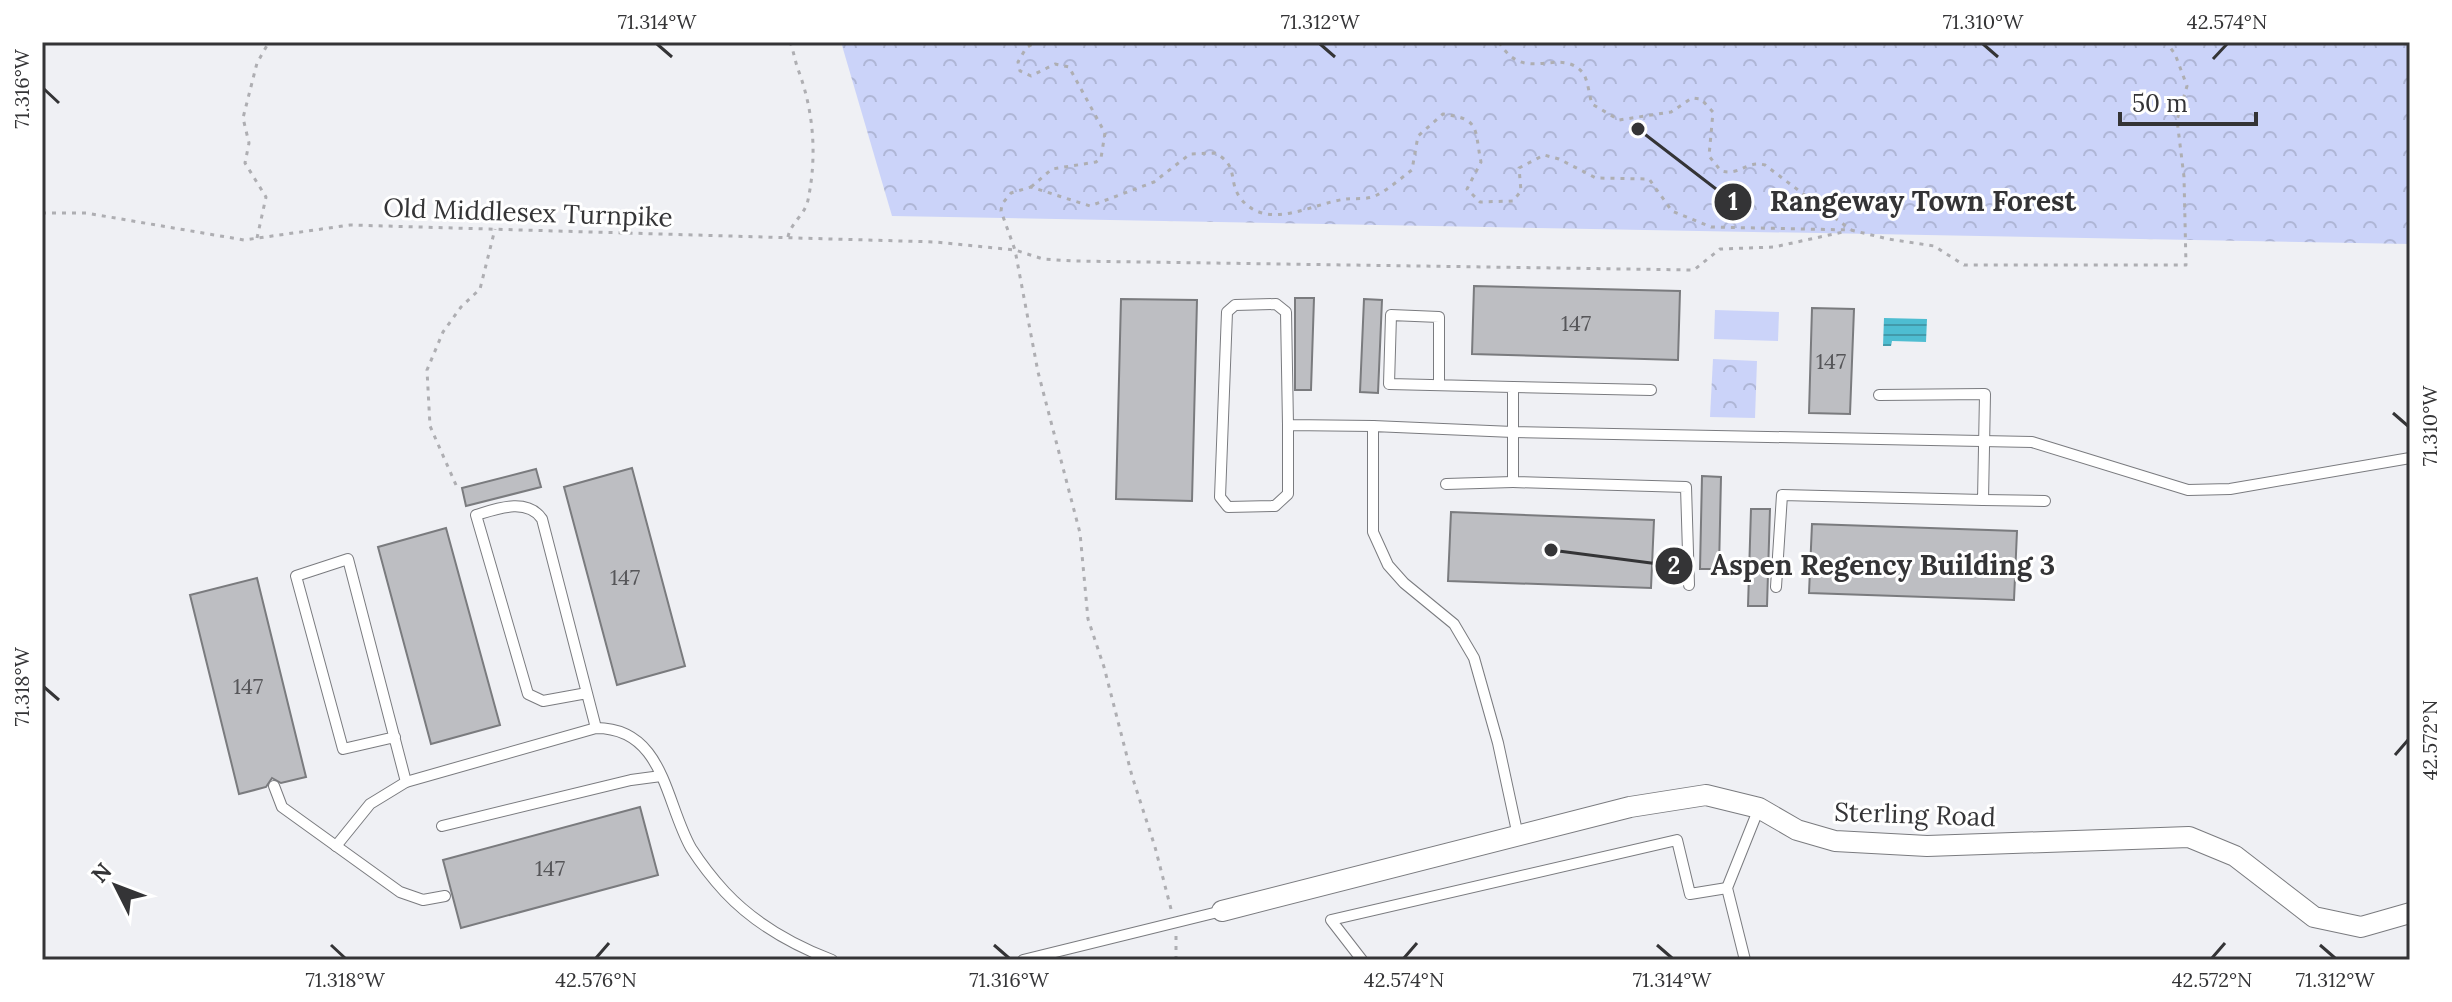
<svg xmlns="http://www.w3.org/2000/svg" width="2452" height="1002" font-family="Lora,serif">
  <defs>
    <pattern id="forest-crowns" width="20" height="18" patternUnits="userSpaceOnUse" patternTransform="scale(2)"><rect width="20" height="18" fill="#cbd3f9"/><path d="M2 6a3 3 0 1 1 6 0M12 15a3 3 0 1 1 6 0" fill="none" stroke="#afb6d6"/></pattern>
    <pattern id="water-rules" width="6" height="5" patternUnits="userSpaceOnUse" patternTransform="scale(2)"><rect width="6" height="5" fill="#4ebdd1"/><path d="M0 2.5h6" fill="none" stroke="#429aaa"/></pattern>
  </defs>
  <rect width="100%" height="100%" fill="#eff0f4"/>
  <g fill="url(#forest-crowns)">
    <path d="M841,42H2410V244L892,216Z"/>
    <path d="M1713,359L1757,361L1755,418L1710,417Z"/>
  </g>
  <path fill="#cbd3f9" d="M1715,310L1779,312L1778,341L1714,339Z"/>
  <path fill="url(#water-rules)" d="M1884,318L1927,319L1926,342L1892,341L1891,346H1883Z"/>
  <g fill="#bdbec2" stroke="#7a7b7e" stroke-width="2">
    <path d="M1474,286L1680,291L1678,360L1472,354Z"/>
    <path d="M1295,298H1314L1311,390H1295Z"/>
    <path d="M1121,299L1197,300L1192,501L1116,499Z"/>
    <path d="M1364,299L1382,300L1378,393L1360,392Z"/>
    <path d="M1812,308L1854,309L1850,414L1809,413Z"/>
    <path d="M632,468L685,666L617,685L564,487Z"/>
    <path d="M536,469L541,487L466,506L462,488Z"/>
    <path d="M1702,476L1721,477L1719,569H1700Z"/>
    <path d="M1751,509H1770L1767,606H1748Z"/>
    <path d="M1451,512L1654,520L1651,588L1448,581Z"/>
    <path d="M1812,524L2017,531L2014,600L1809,593Z"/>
    <path d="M446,528L500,725L431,744L378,547Z"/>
    <path d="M257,578L306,777L281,783L272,778L266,787L239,794L190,595Z"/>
    <path d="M640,807L658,875L461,928L443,860Z"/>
  </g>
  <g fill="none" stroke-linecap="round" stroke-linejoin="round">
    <g stroke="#7a7b7f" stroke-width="12">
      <g id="service">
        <path d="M1439,385V317L1391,315L1389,384L1513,387V482L1686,487L1689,585"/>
        <path d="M1513,387L1651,390"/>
        <path d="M1288,425L1286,312L1276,304L1235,305L1227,312L1220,497L1228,507L1275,506L1288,494V425L1373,426"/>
        <path d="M1446,484L1513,482"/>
        <path d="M1983,500L2045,501"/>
        <path d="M1776,587L1782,495L1983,500L1985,394L1879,395"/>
        <path d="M587,693L543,701L528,694L476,515C496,509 527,497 542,519L596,728"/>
        <path d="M395,737L343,749L296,576L348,559L406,782"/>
        <path d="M274,786L282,807L400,892L423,900L445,896"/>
        <path d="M442,826L631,780L661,776"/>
        <path d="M1518,836L1498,743L1474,658L1454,624L1404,583L1388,565L1373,532V426L1513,432L2032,442L2188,490L2230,489L2410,458"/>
        <path d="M336,846L370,804L406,782L596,728C664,728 665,802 691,848C700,862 713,879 725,892C754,923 793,945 832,960"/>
        <path d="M1023,960L1222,911"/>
        <path d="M1362,960L1331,920L1677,840L1690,894L1727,888"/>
        <path d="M1745,960L1727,888L1759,808"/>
      </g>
    </g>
    <g stroke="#7a7b7f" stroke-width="22">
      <path id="minor" d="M1222,911L1630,807L1706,795L1759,808L1797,830L1835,841L1927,846L2189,837L2235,856L2314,917L2361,927L2410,913"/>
    </g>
    <g stroke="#aeaeb2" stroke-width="3" stroke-dasharray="4 6" stroke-linecap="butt">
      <path d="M1499,42C1525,86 1559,45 1583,73C1588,80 1589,95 1592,104L1619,120L1671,112L1692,98L1701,99L1713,112L1709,156L1721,171C1741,176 1746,160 1765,165L1851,230"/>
      <path d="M1031,187L1052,169L1096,162L1101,158L1105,133L1069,67L1055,64L1031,76L1020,71L1018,62L1026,48L1036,42"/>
      <path d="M42,213H86L244,240L350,225L936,242L1015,250L1043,259L1073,261L1694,270L1720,249L1774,247L1843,232"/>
      <path d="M788,237C791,222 805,215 808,200C817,157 814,113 799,72C795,62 794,52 790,42"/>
      <path d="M257,238L266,197L245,163L249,143L243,118L257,63L269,42"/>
      <path d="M456,485L430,426L427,370L443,332L461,307L480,289L495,229"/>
      <path d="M1171,909L1155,847L1132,776L1104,667L1088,619L1080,533L1038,372L1015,250L1001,211L1002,204L1011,193L1031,187L1090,206L1154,182L1190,154L1215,153C1240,166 1227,181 1241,199C1268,232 1313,203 1346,199C1356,198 1368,200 1377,195C1389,189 1401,178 1412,170L1418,136L1443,114C1481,119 1474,128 1481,162L1467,189L1480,202L1513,201L1521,191L1519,168L1544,155L1559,159L1596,178L1649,179L1672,211L1711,227L1851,230L1888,239L1934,246L1964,265H2186L2184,177L2177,120L2187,86L2175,54L2166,42"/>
      <path d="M1176,936V960"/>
    </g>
    <use href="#service" stroke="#fff" stroke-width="10"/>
    <use href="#minor" stroke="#fff" stroke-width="20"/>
  </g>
  <path fill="none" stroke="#343436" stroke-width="3" d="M657,44L672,57M1320,44L1335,57M1983,44L1998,57M2213,59L2227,44M44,89L59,103M2393,413L2408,426M44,687L59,700M2395,755L2408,740M331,945L345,958M994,945L1009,958M1657,945L1672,958M2320,945L2335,958M596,958L609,943M1404,958L1417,943M2212,958L2225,943"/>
  <g text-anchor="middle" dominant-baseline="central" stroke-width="6" stroke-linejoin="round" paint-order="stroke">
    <g font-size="22" fill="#565659">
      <text x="1576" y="323">147</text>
      <text x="1831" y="361">147</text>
      <text x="625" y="577">147</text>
      <text x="248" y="686">147</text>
      <text x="550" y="868">147</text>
    </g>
    <g font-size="26" fill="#343436" stroke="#fff">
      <text transform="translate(528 212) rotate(2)">Old Middlesex Turnpike</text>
      <text transform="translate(1915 814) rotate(2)">Sterling Road</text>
    </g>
  </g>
  <path fill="none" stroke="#343436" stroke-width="3" d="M1638 129L1733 202M1551 550L1674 566"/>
  <g fill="#343436" stroke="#fff" stroke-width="3">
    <circle cx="1638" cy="129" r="8"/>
    <circle cx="1551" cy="550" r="8"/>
    <circle cx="1733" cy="202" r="20"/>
    <circle cx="1674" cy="566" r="20"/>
  </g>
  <g font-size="24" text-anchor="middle" font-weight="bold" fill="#fff">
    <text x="1733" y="210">1</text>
    <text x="1674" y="574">2</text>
  </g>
  <g font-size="28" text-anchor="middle" font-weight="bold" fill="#343436" stroke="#fff" stroke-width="6" stroke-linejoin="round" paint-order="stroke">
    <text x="1923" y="211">Rangeway Town Forest</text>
    <text x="1883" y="575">Aspen Regency Building 3</text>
  </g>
  <rect width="2452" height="1002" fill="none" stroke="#ffffff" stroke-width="88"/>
  <g transform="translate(116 886) rotate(312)" stroke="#ffffff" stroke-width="6" paint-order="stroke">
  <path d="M0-6L14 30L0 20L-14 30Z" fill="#343436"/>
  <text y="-12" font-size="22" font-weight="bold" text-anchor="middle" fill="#343436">N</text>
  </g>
  <path d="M2120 112v12h136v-12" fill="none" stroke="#343436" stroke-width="4"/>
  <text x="2132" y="112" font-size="24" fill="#343436" stroke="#ffffff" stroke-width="6" paint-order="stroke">50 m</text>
  <rect x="44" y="44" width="2364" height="914" fill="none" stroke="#343436" stroke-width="3"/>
  <g font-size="20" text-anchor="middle" fill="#343436">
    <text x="657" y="29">71.314°W</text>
    <text x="1320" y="29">71.312°W</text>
    <text x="1983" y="29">71.310°W</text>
    <text x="2227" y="29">42.574°N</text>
    <text transform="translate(22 89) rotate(-90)" y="7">71.316°W</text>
    <text transform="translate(2430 426) rotate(-90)" y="7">71.310°W</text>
    <text transform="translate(22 687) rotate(-90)" y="7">71.318°W</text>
    <text transform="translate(2430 740) rotate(-90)" y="7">42.572°N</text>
    <text x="345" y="987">71.318°W</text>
    <text x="596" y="987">42.576°N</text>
    <text x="1009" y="987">71.316°W</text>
    <text x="1404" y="987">42.574°N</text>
    <text x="1672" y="987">71.314°W</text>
    <text x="2212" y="987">42.572°N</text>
    <text x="2335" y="987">71.312°W</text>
  </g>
</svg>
